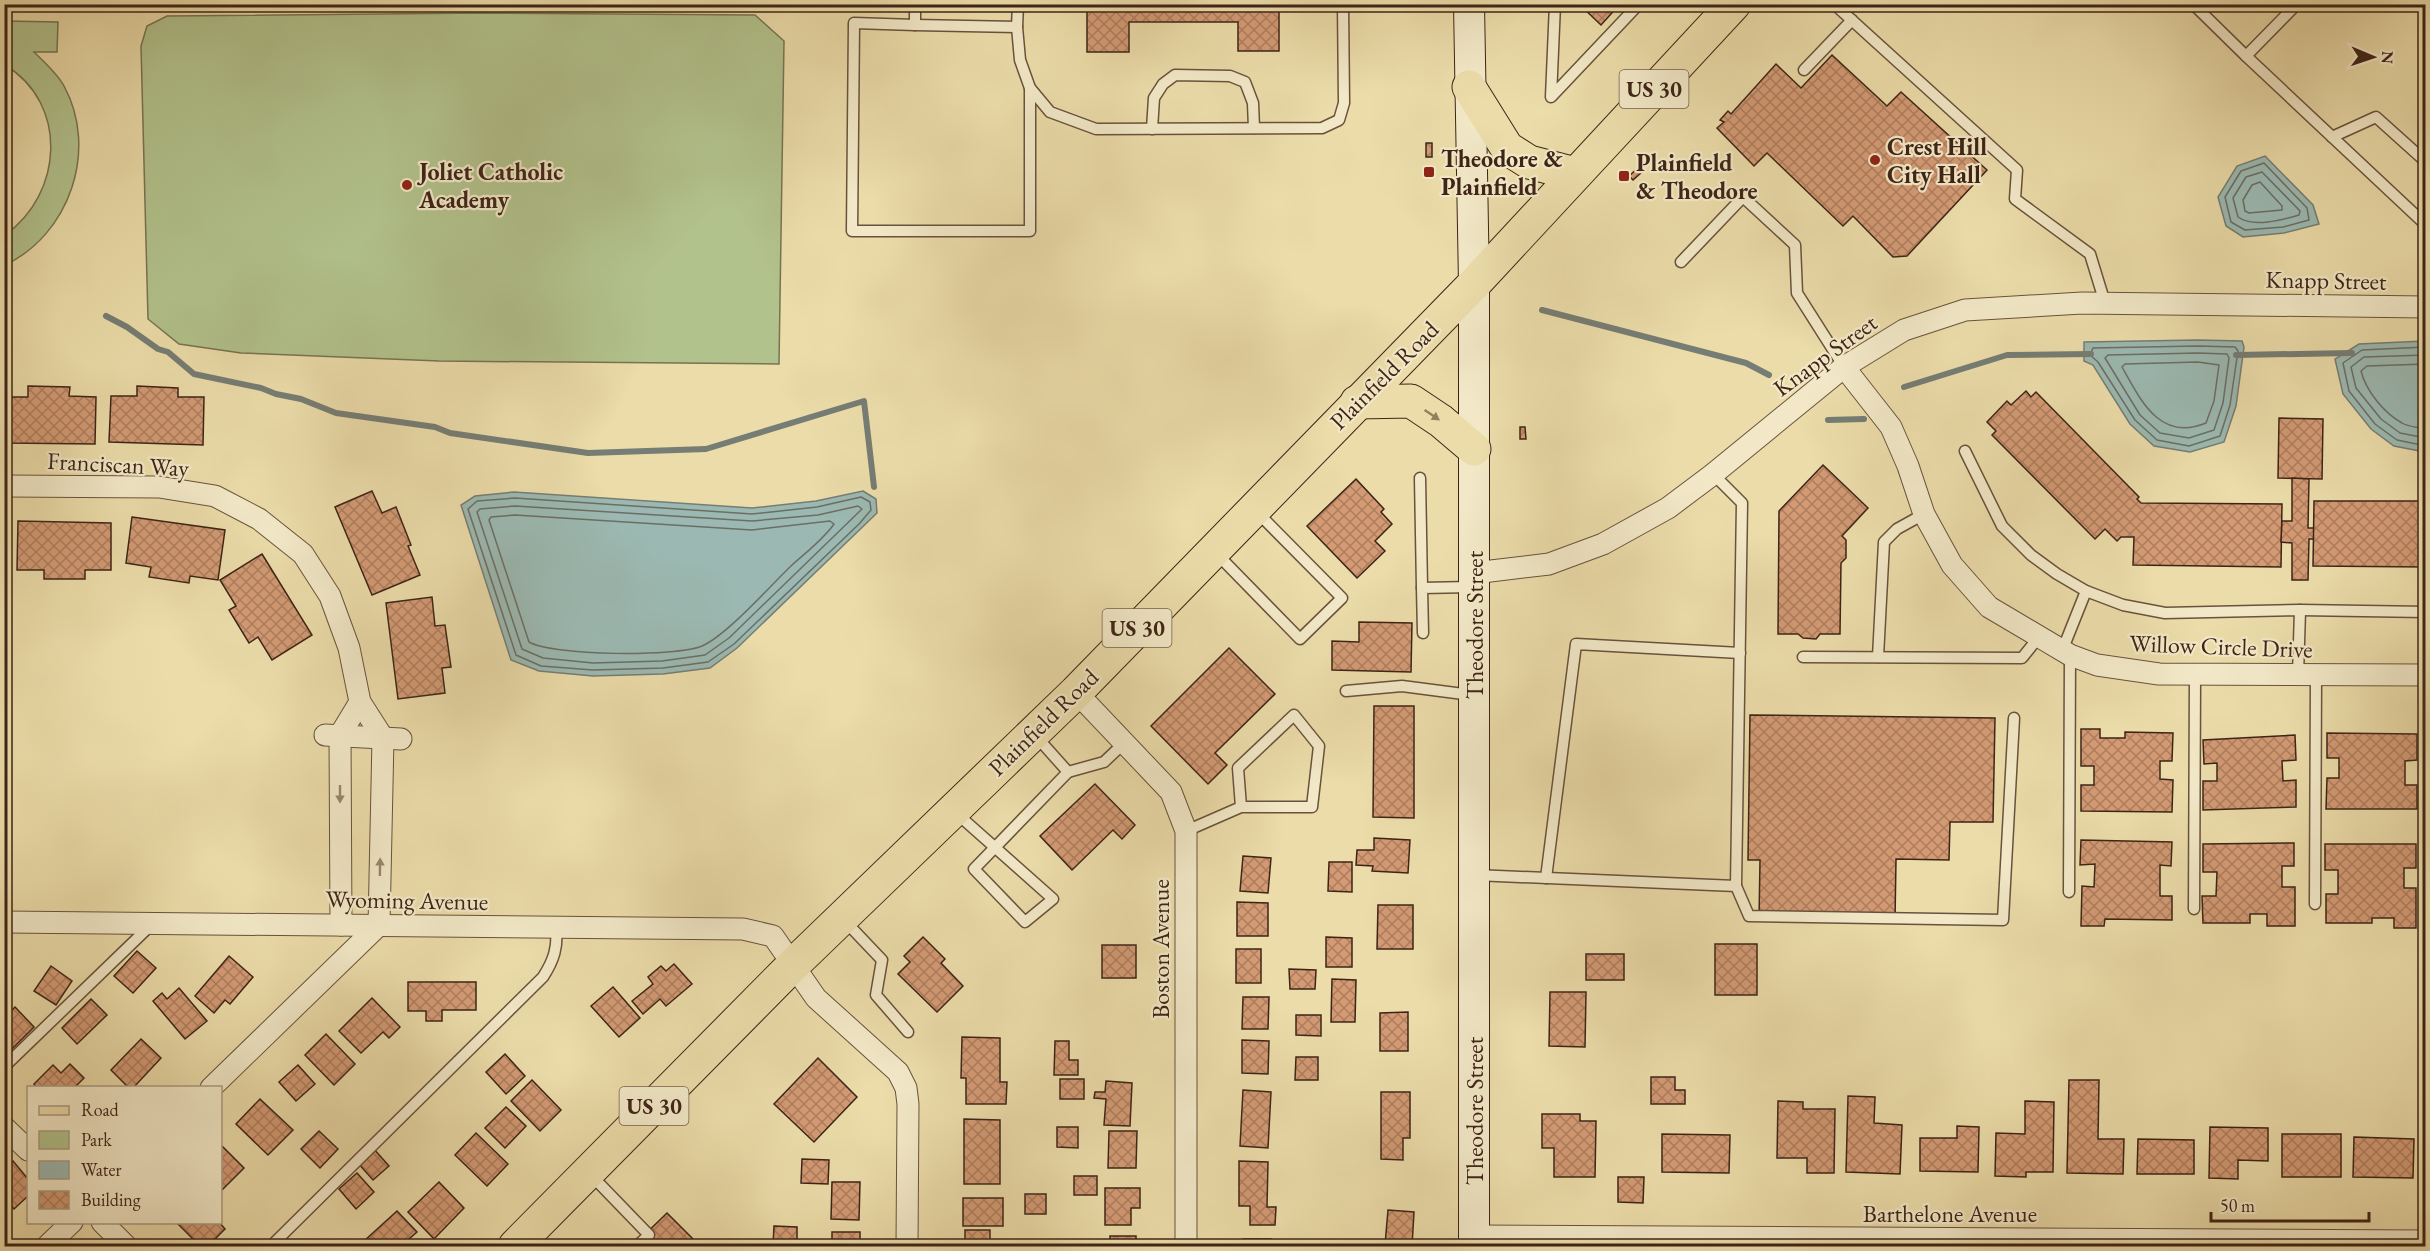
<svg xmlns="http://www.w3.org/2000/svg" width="2430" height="1251" font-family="'EB Garamond',serif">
  <defs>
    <pattern id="building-cross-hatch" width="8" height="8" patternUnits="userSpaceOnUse" patternTransform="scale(1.5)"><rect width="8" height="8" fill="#d39a74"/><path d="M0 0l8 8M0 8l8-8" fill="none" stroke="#ad7d5e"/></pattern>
  </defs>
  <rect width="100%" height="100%" fill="#ebdca9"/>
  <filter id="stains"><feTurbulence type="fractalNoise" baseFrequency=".00333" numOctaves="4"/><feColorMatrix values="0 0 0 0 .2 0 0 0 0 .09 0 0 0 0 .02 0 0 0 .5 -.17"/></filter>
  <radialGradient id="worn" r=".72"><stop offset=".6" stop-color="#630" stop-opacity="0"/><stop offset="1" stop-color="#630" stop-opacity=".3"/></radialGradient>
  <g fill="#b2c28c" stroke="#787352" stroke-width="1.5">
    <path d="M480,13L755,15L784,41L779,364L439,361L241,353L179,344L148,319L141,46L147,26L167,16Z"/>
    <path d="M5,21L58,22L57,52H34C44,62 57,73 64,86C99,150 69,235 5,265V235C63,194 69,104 5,65Z"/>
  </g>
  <g fill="#9bb9b2" stroke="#767d74" stroke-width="1.5">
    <path d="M2265,156L2313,205L2319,224L2284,233L2243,237L2226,226L2218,197L2237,166Z"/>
    <path d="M2198,340L2242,341L2244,347L2236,406L2224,442L2190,452L2154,446L2130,424L2093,365L2084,361V342Z"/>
    <path d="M2425,341H2426L2425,452L2394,446L2371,429L2343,394L2335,359L2359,344Z"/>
    <path d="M863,491L876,499L877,513L737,648L710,668L663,674L593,676L539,671L511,660L461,505L475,496L514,492L752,508L816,501Z"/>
  </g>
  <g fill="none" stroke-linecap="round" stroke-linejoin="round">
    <g stroke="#6c6e64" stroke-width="1.5">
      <path d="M2264,163L2307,208L2309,220L2283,227L2245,230L2231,222L2225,197L2241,171Z"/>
      <path d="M2262,172L2300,211L2299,215C2282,220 2253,228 2238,217L2233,198L2246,177Z"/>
      <path d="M2260,182L2282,206V210L2249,213L2245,211L2243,200L2252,185Z"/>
      <path d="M2198,346L2235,347L2238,351L2230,405L2220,436L2189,446L2157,440L2135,420L2098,362L2090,355L2093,348Z"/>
      <path d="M2426,347L2362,350L2343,363L2349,391L2375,424L2397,440L2426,446"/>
      <path d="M2198,353L2227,354L2229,358L2223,403L2214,430L2189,438L2160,433L2140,415L2105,358L2108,355Z"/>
      <path d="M2426,355L2364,357L2351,367L2356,388L2381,419L2400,433L2426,438"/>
      <path d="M2198,362L2219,365L2214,401L2206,423C2160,442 2141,401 2122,367L2125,364Z"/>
      <path d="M2426,364L2367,366L2361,371C2366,391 2384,413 2402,423C2408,427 2418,427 2426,429"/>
      <path d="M861,497L870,502L871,510L859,524L734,644L708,662L663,668L593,670L541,666L516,655L468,509L477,501L515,498L752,514L817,507Z"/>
      <path d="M515,506L752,521L818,515L858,506L862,509L729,638L705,655L662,661L593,663L543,658L522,649L477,512L480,509Z"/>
      <path d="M515,515L752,530L830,521L834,524C823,540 805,553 791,566C770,586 726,636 702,646C676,657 553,656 529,642L489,520L491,517Z"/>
    </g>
    <g stroke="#767d74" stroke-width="6">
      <path d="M1542,310L1746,363L1769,375"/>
      <path d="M106,316L127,327L158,349L168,352L194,374L261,388L276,394L301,399L336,413L435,427L450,433L588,453L706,449L864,401L874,487"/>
      <path d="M2236,355L2352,353"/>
      <path d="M1904,387L2007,355L2091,354"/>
      <path d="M1828,420L1864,419"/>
    </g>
  </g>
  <g fill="url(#building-cross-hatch)" stroke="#3e2417" stroke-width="1.5">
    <path d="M1087,4H1279V51H1238V22H1129V52H1087Z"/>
    <path d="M1579,4H1620L1601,25Z"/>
    <path d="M1832,55L1887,106L1901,92L1987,170L1907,256L1893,257L1853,216L1843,226L1767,153L1754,166L1717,128L1724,122L1720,120L1728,111L1731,114L1776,64L1801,88Z"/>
    <rect x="1426" y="143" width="6" height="14"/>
    <path d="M1638,168L1642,172L1633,180L1629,176Z"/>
    <path d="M28,386L70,387L69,396L96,397L95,444L4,443V397H28Z"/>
    <path d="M137,386L178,388V397H204L203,445L109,442L111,396H137Z"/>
    <path d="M2026,391L2031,397L2036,392L2139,497L2137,499L2141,503L2282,504L2281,567L2133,565L2134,537H2121L2117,541L2105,529L2095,539L1992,435L1996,431L1987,422L2007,401L2011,405Z"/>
    <path d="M2279,418L2323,419L2322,479L2278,478Z"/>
    <path d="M1520,427H1525L1526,439H1520Z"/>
    <path d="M1823,465L1868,508L1842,536L1846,540V558L1841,563L1840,634H1820L1816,639L1803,638L1798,634H1778L1779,511Z"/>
    <path d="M2292,478L2309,479L2308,528H2314V539H2309L2308,580H2292V543L2281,542L2282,521H2292Z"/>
    <path d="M1356,479L1384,509L1381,512L1392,524L1375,541L1385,551L1357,578L1307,526Z"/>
    <path d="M372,491L382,513L396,507L411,545L408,546L420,575L372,595L335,507Z"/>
    <path d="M2314,501H2426V567L2313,566Z"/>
    <path d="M132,517L225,530L218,580L190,576L189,583L149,577L151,567L126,563Z"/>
    <path d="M18,521L111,523V570H85V579H44V570H17Z"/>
    <path d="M262,554L312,635L272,660L258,637L249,643L229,610L236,606L220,580Z"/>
    <path d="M432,597L435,626L445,625L451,667L442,668L445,693L398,699L386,603Z"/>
    <path d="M1359,622L1412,623L1411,672L1332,670V641L1359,642Z"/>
    <path d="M1229,648L1275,694L1215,753L1227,765L1208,784L1151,726Z"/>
    <path d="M1374,706H1414V818L1373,817Z"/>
    <path d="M1750,715L1995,718L1993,822H1950L1949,860L1896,859L1895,921L1759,919L1760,860H1748Z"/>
    <path d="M2081,729H2100V738H2125V732L2173,733L2172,761H2160V779L2173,780L2172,812L2081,811V785H2094V766H2081Z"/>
    <path d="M2327,733L2417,734V760L2405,761V785H2417V809H2326L2327,778H2339V758H2327Z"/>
    <path d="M2295,735L2296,760L2282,761L2283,781L2296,780V807L2203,810V781H2217V763L2204,764L2203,740Z"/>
    <path d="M1095,784L1135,825L1122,839L1113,830L1072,870L1040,836Z"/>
    <path d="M1374,838L1410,840L1408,873L1372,871L1373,866L1356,865L1357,850H1374Z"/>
    <path d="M2081,840L2172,842L2171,866L2160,865V896H2172V920L2105,919L2104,926H2081L2082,886L2094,887L2095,864L2080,865Z"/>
    <path d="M2294,843V866H2282V887H2295V926H2267V914H2250V923H2203L2202,896H2216L2217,872H2203V844Z"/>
    <path d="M2325,844H2416V868H2404V888H2416V928H2394V918H2372V923H2326V894H2338V870H2325Z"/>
    <path d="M1243,856L1271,858L1268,893L1240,891Z"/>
    <path d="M1329,862H1352V892L1328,891Z"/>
    <path d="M1237,902L1268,903V936H1237Z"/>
    <path d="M1378,905H1413V949H1377Z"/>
    <path d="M923,937L945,959L941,963L963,986L937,1012L898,974L910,962L904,956Z"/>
    <path d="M1326,937L1352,938V967H1326Z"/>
    <rect x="1715" y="944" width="42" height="51"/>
    <rect x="1102" y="945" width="34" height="33"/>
    <rect x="1236" y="949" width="25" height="34"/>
    <path d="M137,951L156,968L133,993L114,976Z"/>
    <rect x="1586" y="954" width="38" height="26"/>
    <path d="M229,956L253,977L230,1004L225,1000L214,1013L195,996Z"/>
    <path d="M674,964L692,984L666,1006L660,999L643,1014L632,1001L653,984L648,977L661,966L666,971Z"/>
    <path d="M51,966L72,981L56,1005L34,991Z"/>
    <path d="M1289,969L1316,970L1315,989H1290Z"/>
    <path d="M1332,979L1356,980L1355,1022H1331Z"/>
    <path d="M408,982H476V1010H442V1021H426V1011H408Z"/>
    <path d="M613,987L640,1018L619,1037L591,1006Z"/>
    <path d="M179,988L207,1021L185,1039L153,1001L162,993L167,999Z"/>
    <path d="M1550,992H1586L1585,1047L1549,1046Z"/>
    <path d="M1243,997H1269L1268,1029H1242Z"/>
    <path d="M372,998L400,1027L389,1038L383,1032L361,1053L339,1031Z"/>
    <path d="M91,999L107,1015L77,1044L62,1028Z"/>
    <path d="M15,1007L34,1027L4,1057V1018Z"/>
    <path d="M1408,1012V1051H1380V1013Z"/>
    <path d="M1296,1015H1321V1036L1296,1035Z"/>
    <path d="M326,1034L355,1064L334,1085L305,1055Z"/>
    <path d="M962,1037L1000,1038V1082H1007L1006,1104H966V1078H961Z"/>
    <path d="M141,1039L161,1058L133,1088H129L111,1070Z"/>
    <path d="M1242,1040L1269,1041L1268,1074L1242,1073Z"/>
    <path d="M1055,1041H1069V1060H1078V1075H1054Z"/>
    <path d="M505,1054L525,1076L506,1094L486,1072Z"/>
    <path d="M1296,1057H1318V1080H1295Z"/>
    <path d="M818,1058L857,1097L814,1142L774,1104Z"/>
    <path d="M70,1064L84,1078L74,1088H37L34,1084L53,1065L61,1073Z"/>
    <path d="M298,1065L315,1084L296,1101L279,1082Z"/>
    <path d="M1651,1077H1675V1090H1685V1104H1651Z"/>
    <rect x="1060" y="1079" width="24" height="20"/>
    <path d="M532,1080L561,1110L540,1131L511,1101Z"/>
    <path d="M2069,1080H2099L2098,1139H2124L2123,1174L2067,1173Z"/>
    <path d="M1106,1081L1132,1083L1130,1126L1104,1125L1106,1099L1094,1098L1095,1092H1105Z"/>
    <path d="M1243,1090L1271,1092L1268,1148L1240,1146Z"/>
    <path d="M1381,1092H1410V1138H1403V1160L1381,1159Z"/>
    <path d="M1848,1096L1875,1097L1874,1123L1902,1125L1900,1174L1846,1172Z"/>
    <path d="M260,1099L293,1130L268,1155L236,1124Z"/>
    <path d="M1778,1101L1803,1102V1109H1835L1834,1173H1807V1158H1777Z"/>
    <path d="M2025,1101L2054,1102L2053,1172H2026V1177L1995,1176L1996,1133L2025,1134Z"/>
    <path d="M506,1107L526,1126L505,1148L485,1128Z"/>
    <path d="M1542,1114H1580V1121H1596L1595,1177H1554V1148H1542Z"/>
    <path d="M964,1119L1000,1120V1184H964Z"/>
    <path d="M1957,1126L1979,1127L1978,1172L1920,1171V1138H1957Z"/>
    <path d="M1057,1127H1078V1148L1057,1147Z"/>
    <path d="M2210,1127L2268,1128V1161L2238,1160V1179L2209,1178Z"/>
    <path d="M319,1131L338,1149L320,1168L301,1149Z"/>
    <path d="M1109,1131H1137L1136,1168H1108Z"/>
    <path d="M476,1133L508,1164L487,1186L455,1155Z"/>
    <path d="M1662,1134L1730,1135L1729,1173L1662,1172Z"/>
    <rect x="2282" y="1134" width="59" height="43"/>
    <path d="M2354,1137L2414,1139L2413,1178L2353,1177Z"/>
    <path d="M2138,1139L2194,1140V1174H2137Z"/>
    <path d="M220,1144L244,1168L220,1192Z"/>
    <path d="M373,1148L389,1166L373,1180L357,1162Z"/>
    <path d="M802,1159L829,1160L828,1184L801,1183Z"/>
    <path d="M13,1161L28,1179V1196L14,1209L4,1198V1168Z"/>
    <path d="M1239,1161L1268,1162L1267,1207H1276L1275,1225H1250V1206H1239Z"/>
    <path d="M357,1173L374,1192L356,1209L339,1189Z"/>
    <rect x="1074" y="1176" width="23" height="19"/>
    <path d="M1618,1177H1644L1643,1203L1618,1202Z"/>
    <path d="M439,1182L464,1208L434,1239L408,1212Z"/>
    <path d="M832,1182H860L859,1220L831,1219Z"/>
    <path d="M1105,1188H1140V1208H1131V1225H1105Z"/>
    <rect x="1025" y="1194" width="21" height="20"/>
    <rect x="963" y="1198" width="40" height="28"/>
    <path d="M1388,1210L1414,1212L1412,1246L1385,1245Z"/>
    <path d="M397,1211L417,1232L401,1246H369L364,1241Z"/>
    <path d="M667,1213L695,1241L690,1246H633Z"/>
    <path d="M176,1222H219L225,1229L208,1246H200Z"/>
    <path d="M774,1226L797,1227V1246H773Z"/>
    <rect x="965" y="1230" width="25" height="16"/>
    <rect x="832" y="1232" width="28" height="14"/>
    <rect x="1110" y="1236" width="26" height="10"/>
    <rect x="1243" y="1239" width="28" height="7"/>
  </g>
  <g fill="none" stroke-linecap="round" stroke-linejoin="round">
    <g stroke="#69523c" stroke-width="13">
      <g id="service">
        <path d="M915,4V25L854,23L852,231H1030V88L1020,60L1017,27L1018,4"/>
        <path d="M1555,4L1551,97L1639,4"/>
        <path d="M1834,4L2017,170L2015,199L2090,254L2105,303"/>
        <path d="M2193,4L2246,56L2297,4"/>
        <path d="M915,25L1017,27"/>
        <path d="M2246,56L2426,225"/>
        <path d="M1804,70L1852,20"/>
        <path d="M1030,88L1050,112L1096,129L1322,128L1339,120L1344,103L1343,4"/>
        <path d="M1152,129L1154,98L1163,84L1175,75L1230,76L1245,82L1253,103L1254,128"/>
        <path d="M2332,137L2376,117L2426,162"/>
        <path d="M1681,262L1743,197L1795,245L1797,293L1844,367"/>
        <path d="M1965,451L2002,526L2031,555L2057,574L2086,591L2062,651"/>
        <path d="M1420,478L1422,588"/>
        <path d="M1215,552L1300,639L1342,598L1256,511"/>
        <path d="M2086,591L2123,605L2165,613L2300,610L2298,675"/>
        <path d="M2300,610L2426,612"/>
        <path d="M1423,633L1422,588L1471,587"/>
        <path d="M1803,657L2022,658L2038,638"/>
        <path d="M1878,657L1884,542L1897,529L1924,514"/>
        <path d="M1346,691L1402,686L1471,695"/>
        <path d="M1068,772L1104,762L1124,743"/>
        <path d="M955,812L1053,899L1025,922L974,869L1068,772L1035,735"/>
        <path d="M1186,831L1241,807H1312L1319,746L1294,715L1238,768L1241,807"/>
        <path d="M1475,875L1736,886L1742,503L1713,474"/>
        <path d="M1546,878L1576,644L1740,653"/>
        <path d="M1736,886L1749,916L2003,920L2014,718"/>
        <path d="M2069,892L2070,655"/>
        <path d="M2315,904L2316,675"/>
        <path d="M2194,909L2195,674"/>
        <path d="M844,920L882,960L876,995L908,1032"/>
        <path d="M4,1067L151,925"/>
        <path d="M591,1175L649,1235L637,1246"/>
        <path d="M271,1246L543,977C554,960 558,947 556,927"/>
      </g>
    </g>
    <g stroke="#69523c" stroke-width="23">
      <g id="minor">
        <path d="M1844,367L1891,427L1908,466L1924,514L1952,565L1989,607L2070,655L2097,665L2159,674L2426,675"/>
        <path d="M4,486L159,487L215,496L259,519L303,554L330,596L349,648L360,702L383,738L379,925L211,1088"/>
        <path d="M1474,573L1549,564L1603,544L1668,508L1712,475L1844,367L1904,330L1965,310L2082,303L2426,307"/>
        <path d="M1076,692L1171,792L1186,831V1246"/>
        <path d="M325,735L401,739"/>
        <path d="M4,922L743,929L773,936L816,998L898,1072L906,1088L908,1104L907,1246"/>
        <path d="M341,925L340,735L360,702"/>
        <path d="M4,1127L28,1150"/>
        <path d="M102,1222L126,1246"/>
        <path d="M1474,1236L2426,1241"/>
        <path d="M47,1246L72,1222"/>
      </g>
    </g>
    <g stroke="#3e2417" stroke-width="32">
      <path id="secondary" d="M1469,4L1474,284V1246"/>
    </g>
    <g stroke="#3e2417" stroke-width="35">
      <g id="primary">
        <path d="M1469,87L1507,148L1529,162L1575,174"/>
        <path d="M1357,402L1411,401L1441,421L1474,449"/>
        <path d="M515,1246L793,965L1076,692L1474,284L1734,4"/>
      </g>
    </g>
    <use href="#service" stroke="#f2e8c7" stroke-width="10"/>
    <use href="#minor" stroke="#f2e8c7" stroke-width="21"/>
    <use href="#secondary" stroke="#f2e8c7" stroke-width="30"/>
    <use href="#primary" stroke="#ebdca9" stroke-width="33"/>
  </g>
  <defs><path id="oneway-solid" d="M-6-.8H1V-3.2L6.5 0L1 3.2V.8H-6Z" transform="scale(1.5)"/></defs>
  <use fill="#948060" href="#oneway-solid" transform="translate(1432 415) rotate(34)"/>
  <g fill="#98866f">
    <use href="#oneway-solid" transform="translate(340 794) rotate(90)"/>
    <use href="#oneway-solid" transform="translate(380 867) rotate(-89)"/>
  </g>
  <g fill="#8f2418" stroke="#f2e8c7" stroke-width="2">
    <circle cx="1875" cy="160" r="6"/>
    <rect x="1423" y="166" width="12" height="12" rx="3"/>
    <rect x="1618" y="170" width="12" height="12" rx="3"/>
    <circle cx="407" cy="185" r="6"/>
  </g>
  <g text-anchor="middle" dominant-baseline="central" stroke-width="4.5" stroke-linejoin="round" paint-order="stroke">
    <g fill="#f2e8c7" stroke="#745f4c" stroke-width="1.5">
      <rect x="1619.5" y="70" width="69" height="38" rx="4.5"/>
      <rect x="1102.5" y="609" width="69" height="38" rx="4.5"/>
      <rect x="619.5" y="1087" width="69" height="38" rx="4.5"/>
    </g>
    <g font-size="22" font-weight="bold" fill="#3e2417">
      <text x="1654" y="89">US 30</text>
      <text x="1137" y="628">US 30</text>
      <text x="654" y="1106">US 30</text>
    </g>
    <g font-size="24" font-weight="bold" fill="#3e2417" stroke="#f2e8c7" text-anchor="start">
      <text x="1887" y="146">Crest Hill<tspan x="1887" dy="28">City Hall</tspan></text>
      <text x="1441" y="158">Theodore &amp;<tspan x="1441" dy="28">Plainfield</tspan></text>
      <text x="1636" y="162">Plainfield<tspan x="1636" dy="28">&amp; Theodore</tspan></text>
      <text x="419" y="171">Joliet Catholic<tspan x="419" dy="28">Academy</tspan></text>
    </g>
    <g font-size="24" fill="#3e2417" stroke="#f2e8c7">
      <text transform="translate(2326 280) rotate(1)">Knapp Street</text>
      <text transform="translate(1825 355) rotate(-36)">Knapp Street</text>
      <text transform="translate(1384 375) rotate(-45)">Plainfield Road</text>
      <text transform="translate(118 464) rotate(3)">Franciscan Way</text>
      <text transform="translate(1474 625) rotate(-90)">Theodore Street</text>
      <text transform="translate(2221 646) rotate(2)">Willow Circle Drive</text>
      <text transform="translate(1043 722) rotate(-44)">Plainfield Road</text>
      <text transform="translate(407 900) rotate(1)">Wyoming Avenue</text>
      <text transform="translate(1160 949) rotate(-90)">Boston Avenue</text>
      <text transform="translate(1474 1111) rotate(-90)">Theodore Street</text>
      <text x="1950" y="1213">Barthelone Avenue</text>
    </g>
  </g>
  <rect width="2430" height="1251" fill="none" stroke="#ebdca9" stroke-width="24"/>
  <rect x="6" y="6" width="2418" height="1239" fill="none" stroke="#3e2417" stroke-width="3"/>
  <rect x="12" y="12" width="2406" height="1227" fill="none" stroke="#3e2417" stroke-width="1.5"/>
  <rect x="27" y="1086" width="195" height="138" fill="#f2e8c7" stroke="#aa9a81" stroke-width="1.5"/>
  <rect x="39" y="1106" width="30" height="9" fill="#ebdca9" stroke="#aa9a81" stroke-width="1.5"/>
  <text x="81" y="1116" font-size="18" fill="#3e2417">Road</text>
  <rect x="39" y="1131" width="30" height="18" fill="#b2c28c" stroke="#aa9a81" stroke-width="1.5"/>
  <text x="81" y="1146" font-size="18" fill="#3e2417">Park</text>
  <rect x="39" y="1161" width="30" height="18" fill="#9bb9b2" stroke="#aa9a81" stroke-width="1.5"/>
  <text x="81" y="1176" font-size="18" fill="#3e2417">Water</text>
  <rect x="39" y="1191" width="30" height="18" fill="url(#building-cross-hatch)" stroke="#aa9a81" stroke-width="1.5"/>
  <text x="81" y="1206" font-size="18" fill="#3e2417">Building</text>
  <g transform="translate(2373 57) rotate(92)" stroke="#f2e8c7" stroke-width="4.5" paint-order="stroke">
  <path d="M0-4.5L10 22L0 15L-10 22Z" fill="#3e2417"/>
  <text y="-9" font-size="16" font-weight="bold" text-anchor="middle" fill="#3e2417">N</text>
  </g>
  <path d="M2211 1212v9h158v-9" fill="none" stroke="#3e2417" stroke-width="3"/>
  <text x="2220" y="1212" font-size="18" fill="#3e2417" stroke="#f2e8c7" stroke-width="4.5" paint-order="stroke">50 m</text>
  <rect width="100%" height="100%" filter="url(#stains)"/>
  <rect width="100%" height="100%" fill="url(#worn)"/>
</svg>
